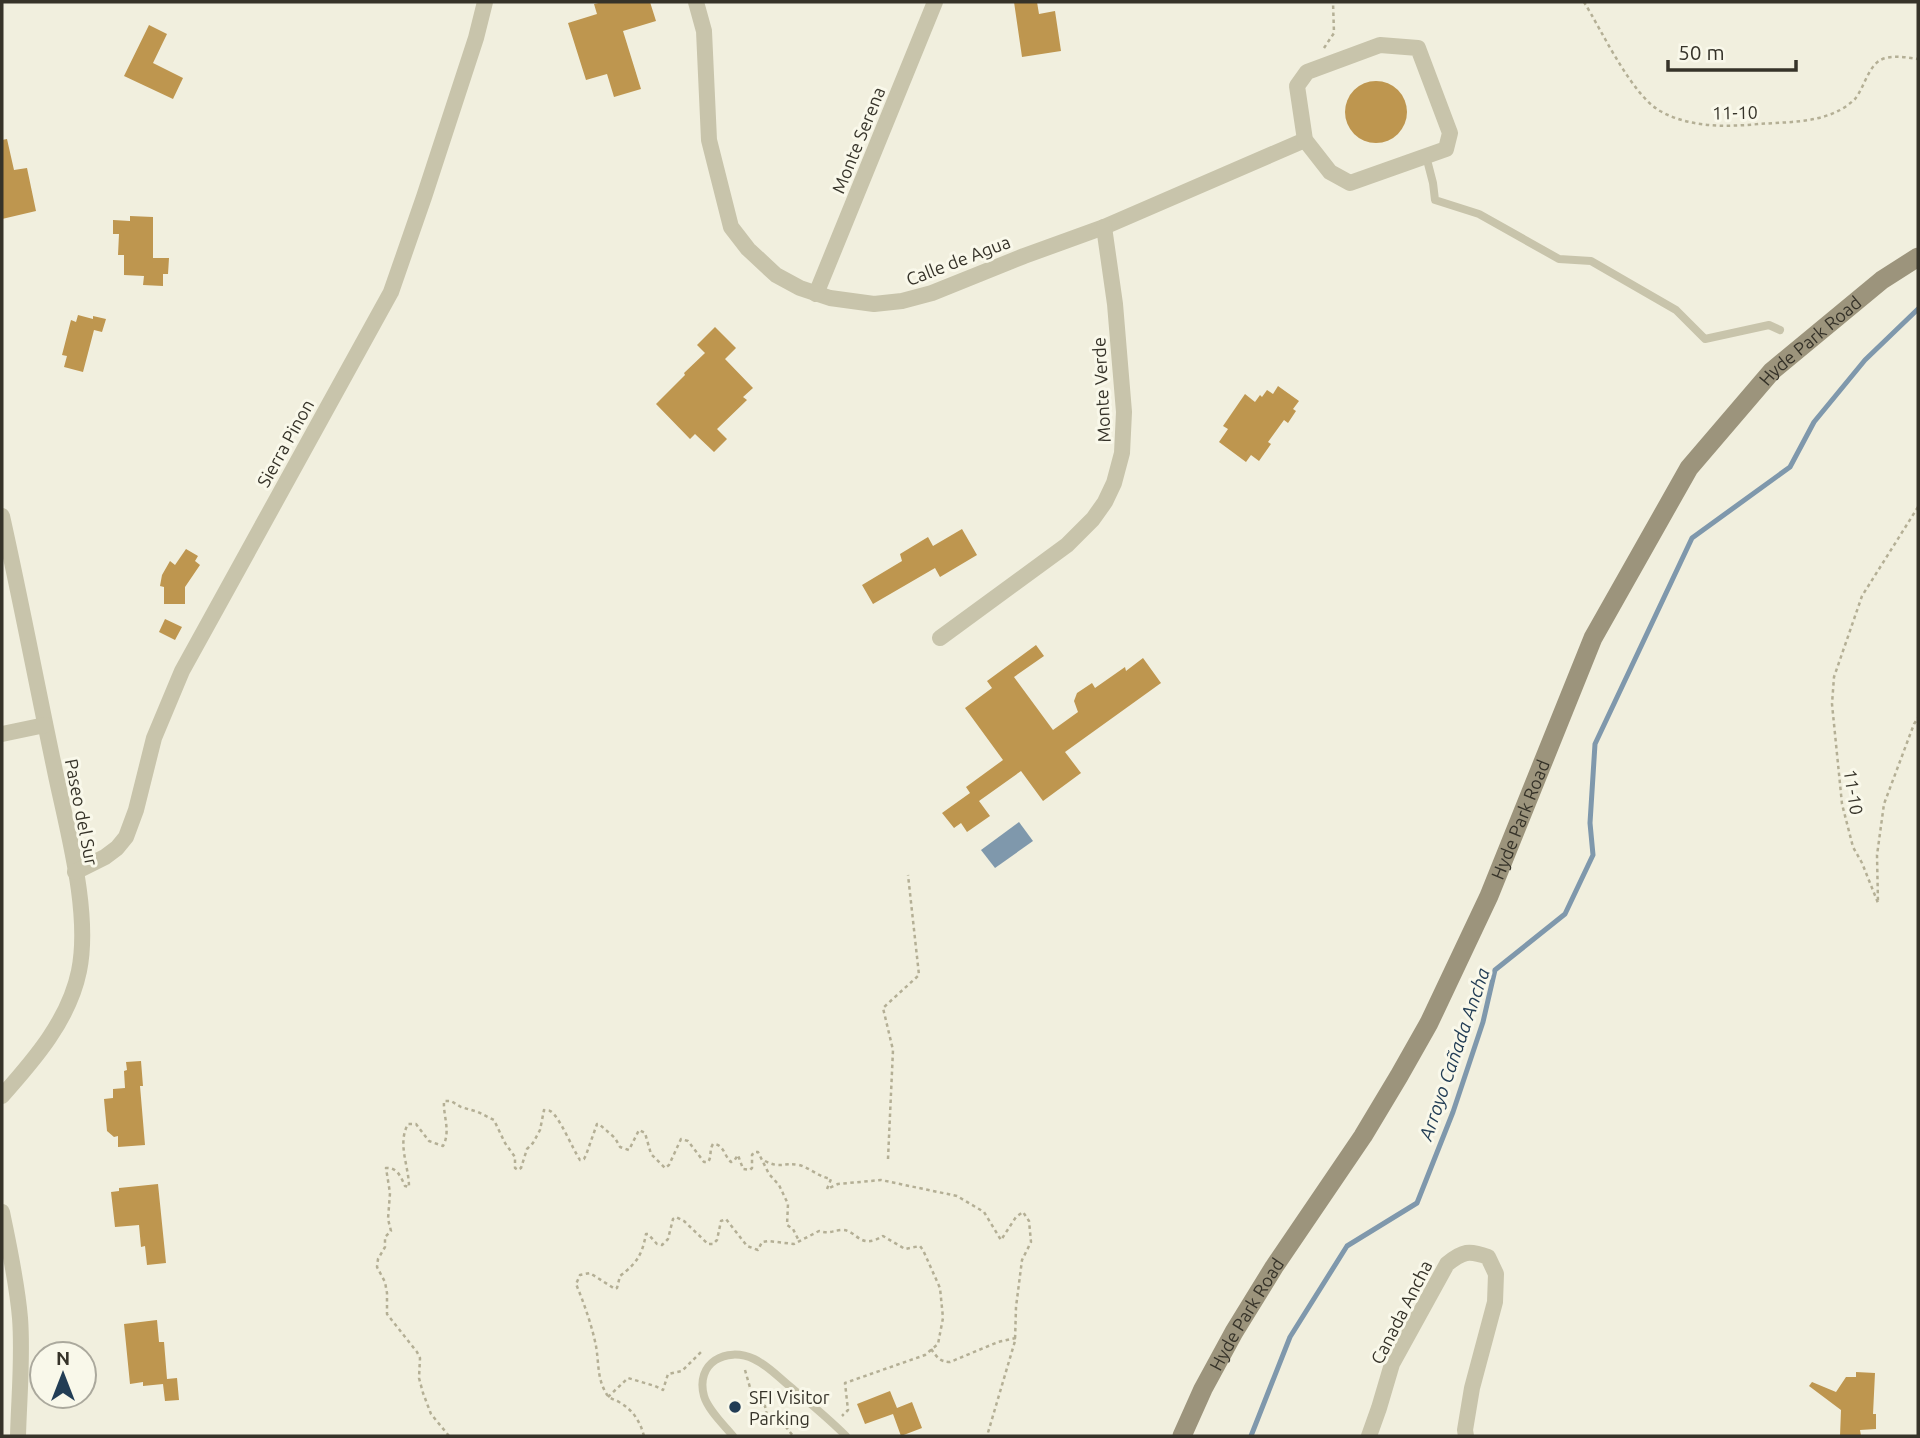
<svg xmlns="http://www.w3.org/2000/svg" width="1920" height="1438" font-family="Ubuntu,sans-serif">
  <rect width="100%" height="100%" fill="#f1efde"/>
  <path fill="#7f98ac" d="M1019,822L1033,841L995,868L981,850Z"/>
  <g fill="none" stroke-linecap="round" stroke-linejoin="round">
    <path stroke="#7f98ac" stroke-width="5" d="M1251,1436L1290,1337L1347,1246L1417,1203L1453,1112L1483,1022L1495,970L1565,914L1593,855L1590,823L1595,744L1692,538L1790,467L1814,422L1865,360L1918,309"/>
  </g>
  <g fill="#be964f">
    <path d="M603,2H650L656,21L623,31L641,89L614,97L607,74L586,80L568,23L597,14L594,4Z"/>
    <path d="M1014,2H1037L1039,14L1055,11L1061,51L1022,57Z"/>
    <path d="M149,25L167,34L153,63L183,78L173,99L124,76Z"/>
    <circle cx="1376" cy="112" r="31"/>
    <path d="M7,139L14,170L27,168L36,211L2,219V140Z"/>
    <path d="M130,216L153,217V258H169L168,274H163V286L143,285L144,276L124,275V255H118L119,234H113V220L130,221Z"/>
    <path d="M78,315L93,319V316L106,319L102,332L94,330L83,372L64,367L67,356L62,355L71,320L76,322Z"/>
    <path d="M715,327L736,348L725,359L753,388L743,397L747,400L717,429L727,439L714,452L695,434L690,439L656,404L685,375L684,373L705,353L697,345Z"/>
    <path d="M1278,386L1299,401L1293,409L1296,411L1288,423L1284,420L1268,442L1271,444L1259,461L1251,455L1246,462L1219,442L1228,429L1223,426L1245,394L1255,402L1260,395L1262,397L1267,390L1273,394Z"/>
    <path d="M962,529L977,555L940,577L935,568L873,604L862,585L902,561L900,554L928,537L933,546Z"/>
    <path d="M186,549L198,556L195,561L200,565L185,587V604H164V587L160,586L162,575L170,561L175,565Z"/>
    <path d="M165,619L182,627L175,640L159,632Z"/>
    <path d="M1036,645L1044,656L1014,677L1053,730L1078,712L1074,701L1077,693L1092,683L1095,688L1125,667L1126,671L1143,658L1161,683L1065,752L1081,773L1043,801L1021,771L979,801L990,816L967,832L961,823L954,828L942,813L970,793L966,787L1003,760L965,708L992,688L987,681Z"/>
    <path d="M141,1061L143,1086H140L145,1145L118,1147V1136L114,1137L107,1131L104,1099L113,1098V1089L125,1088L124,1071L127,1070L126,1062Z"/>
    <path d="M158,1184L166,1263L147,1265L145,1246L141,1247L139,1225L115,1227L111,1192L119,1191V1188Z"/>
    <path d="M157,1320L159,1342H164L167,1379L177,1378L179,1400L165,1401L163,1384L143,1386V1382L130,1384L124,1324Z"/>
    <path d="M1856,1372L1875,1373L1873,1414H1876V1429L1860,1430L1861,1436H1840L1841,1410L1809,1386L1812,1382L1836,1392L1846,1377H1856Z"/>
    <path d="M890,1391L897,1408L912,1402L922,1428L901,1436L893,1414L865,1424L857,1404Z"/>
  </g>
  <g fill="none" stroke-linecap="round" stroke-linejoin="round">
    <g stroke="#b4af95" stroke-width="2.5" stroke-dasharray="3.5 3.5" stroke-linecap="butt">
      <path d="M1584,2C1602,31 1631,94 1660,111C1691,128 1725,127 1759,124C1785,122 1814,123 1838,111C1843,109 1851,103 1855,99C1865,87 1869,61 1886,58C1897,55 1908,58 1918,59"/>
      <path d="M1324,48L1334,33L1333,2"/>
      <path d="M1918,507L1862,596L1834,677L1832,704L1842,804L1853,847L1862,863L1878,903L1877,855L1884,804L1914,724L1918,718"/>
      <path d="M888,1159L893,1050L883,1008L919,975L908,875"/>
      <path d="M765,1161C780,1169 785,1162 799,1165C810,1168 819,1177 831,1179L827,1189L838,1184L881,1180L957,1196L984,1212L1001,1240L1016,1217L1023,1212L1029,1221L1031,1242L1022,1260L1016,1307L1015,1341L987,1436"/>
      <path d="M931,1349C937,1357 940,1362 950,1362L998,1342L1016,1338"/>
      <path d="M745,1370L753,1398L765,1406L767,1416L774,1423H783L793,1436"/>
      <path d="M608,1397L628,1378L655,1386L663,1390L668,1374L682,1371L703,1350"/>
      <path d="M449,1436L431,1414L423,1393L419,1378L420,1358L417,1352L387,1314V1293L385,1282L377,1267L378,1259L385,1247V1237L391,1231L388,1219L390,1193L386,1168C397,1167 401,1177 405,1186L409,1187C409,1166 397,1144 408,1124H416L429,1141L443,1146C451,1131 443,1116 444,1101H451L461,1107L478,1112L494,1120L505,1143L515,1157V1168L518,1170L521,1168L527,1149L533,1143L540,1130L544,1110C546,1111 548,1110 550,1111C559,1115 573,1150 580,1160L584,1159L586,1155L597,1124H599L615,1138L620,1147L629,1150L639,1130L645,1133L651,1154L665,1168L669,1165L681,1139L688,1141L704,1162H708C712,1157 709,1150 713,1144C724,1144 724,1156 731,1162L734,1161L738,1155L743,1169L750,1170L752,1168V1155L754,1152H758L769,1174L779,1185L788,1204L787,1225L793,1229L799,1241"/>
      <path d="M644,1436C640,1421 633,1410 619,1402C614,1399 609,1399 606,1393C597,1378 599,1363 596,1346C592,1326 584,1303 576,1284L580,1275L590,1273L615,1289L617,1288L620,1276C637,1263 642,1255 646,1234H648L657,1244L662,1245L668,1239L673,1219L676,1217L684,1221L708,1244H713L717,1240L721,1221L726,1219L747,1246L758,1250L762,1242L768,1241L794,1244L819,1231C830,1234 831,1231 841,1230C857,1229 859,1251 883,1236L905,1249L920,1246L923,1250L940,1288L943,1318L938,1344L925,1355L845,1383L848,1410L842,1416"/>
    </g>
    <g stroke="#c8c4ab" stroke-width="8">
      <path d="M1426,156L1433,183L1435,200L1479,214L1559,259L1591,261L1676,310L1705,339L1769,325L1780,330"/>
      <path d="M733,1436C724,1425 708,1410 704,1396C695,1363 726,1346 754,1359C769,1366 780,1379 793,1389C811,1404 829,1419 846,1436"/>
    </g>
    <g stroke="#c8c4ab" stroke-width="16">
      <path d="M696,2L704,31L709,140L731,227L748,249L776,275L800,288L830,298L874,304L902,301L932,293L1024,256L1104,227L1305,140"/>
      <path d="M1380,45L1418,48L1450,133L1446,149L1350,183L1330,172L1305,140L1297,86L1307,72Z"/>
      <path d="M816,294L935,2"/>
      <path d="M2,516C21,601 37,686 55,771C67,829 91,913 79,971C69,1020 34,1060 2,1096"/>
      <path d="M940,638L1067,545L1093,519L1105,502L1114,483L1122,453L1124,412L1115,304L1104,227"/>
      <path d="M2,734L45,725"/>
      <path d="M75,872L105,857L117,848L126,837L136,810L154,738L182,671L391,292L424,197L476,38L485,2"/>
      <path d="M2,1212C9,1247 17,1282 20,1318C23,1357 19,1397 18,1436"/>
      <path d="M1369,1436L1379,1408L1392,1364L1447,1264C1463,1251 1469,1250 1488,1257L1496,1274L1495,1302L1472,1388L1465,1430L1466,1436"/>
    </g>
    <path stroke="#9c947c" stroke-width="19" id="s1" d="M1182,1436L1203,1389L1234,1332L1274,1267L1363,1136L1399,1076L1429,1023L1489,896L1593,638L1689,468L1772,371L1882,280L1918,257"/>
  </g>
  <circle fill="#223d55" stroke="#f9f8ea" stroke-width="2.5" cx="735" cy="1407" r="7"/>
  <g text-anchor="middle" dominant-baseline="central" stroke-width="6" stroke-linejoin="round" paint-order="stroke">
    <g font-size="18" fill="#363329" stroke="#f9f8ea">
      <text transform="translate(1735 112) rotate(-1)">11-10</text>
      <text transform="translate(858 140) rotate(-68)">Monte Serena</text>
      <text transform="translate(958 260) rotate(-21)">Calle de Agua</text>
      <text stroke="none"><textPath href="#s1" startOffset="1272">Hyde Park Road</textPath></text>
      <text transform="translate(1101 390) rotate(-93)">Monte Verde</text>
      <text transform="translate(285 443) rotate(-61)">Sierra Pinon</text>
      <text transform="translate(1854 792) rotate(81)">11-10</text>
      <text transform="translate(82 812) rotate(79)">Paseo del Sur</text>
      <text stroke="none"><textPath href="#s1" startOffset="705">Hyde Park Road</textPath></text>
      <text transform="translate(1401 1312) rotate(-63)">Canada Ancha</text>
      <text stroke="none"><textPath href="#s1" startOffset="138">Hyde Park Road</textPath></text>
    </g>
    <g font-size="18" fill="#363329" stroke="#f9f8ea" text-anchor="start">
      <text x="749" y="1397">SFI Visitor<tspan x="749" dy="21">Parking</tspan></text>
    </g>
    <g font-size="19" font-style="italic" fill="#223d55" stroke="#f9f8ea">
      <text transform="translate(1454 1054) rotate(-71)">Arroyo Cañada Ancha</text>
    </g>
  </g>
  <rect width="1920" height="1438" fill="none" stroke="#363329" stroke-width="7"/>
  <g transform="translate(63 1375)"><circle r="33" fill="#f9f8ea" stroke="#aba99d" stroke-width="2"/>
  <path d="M0-5L12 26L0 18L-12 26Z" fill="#223d55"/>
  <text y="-10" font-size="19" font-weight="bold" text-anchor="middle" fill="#363329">N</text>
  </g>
  <path d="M1668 60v10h128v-10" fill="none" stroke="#363329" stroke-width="3.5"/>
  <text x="1678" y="60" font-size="21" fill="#363329" stroke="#f9f8ea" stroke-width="5" paint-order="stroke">50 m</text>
</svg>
